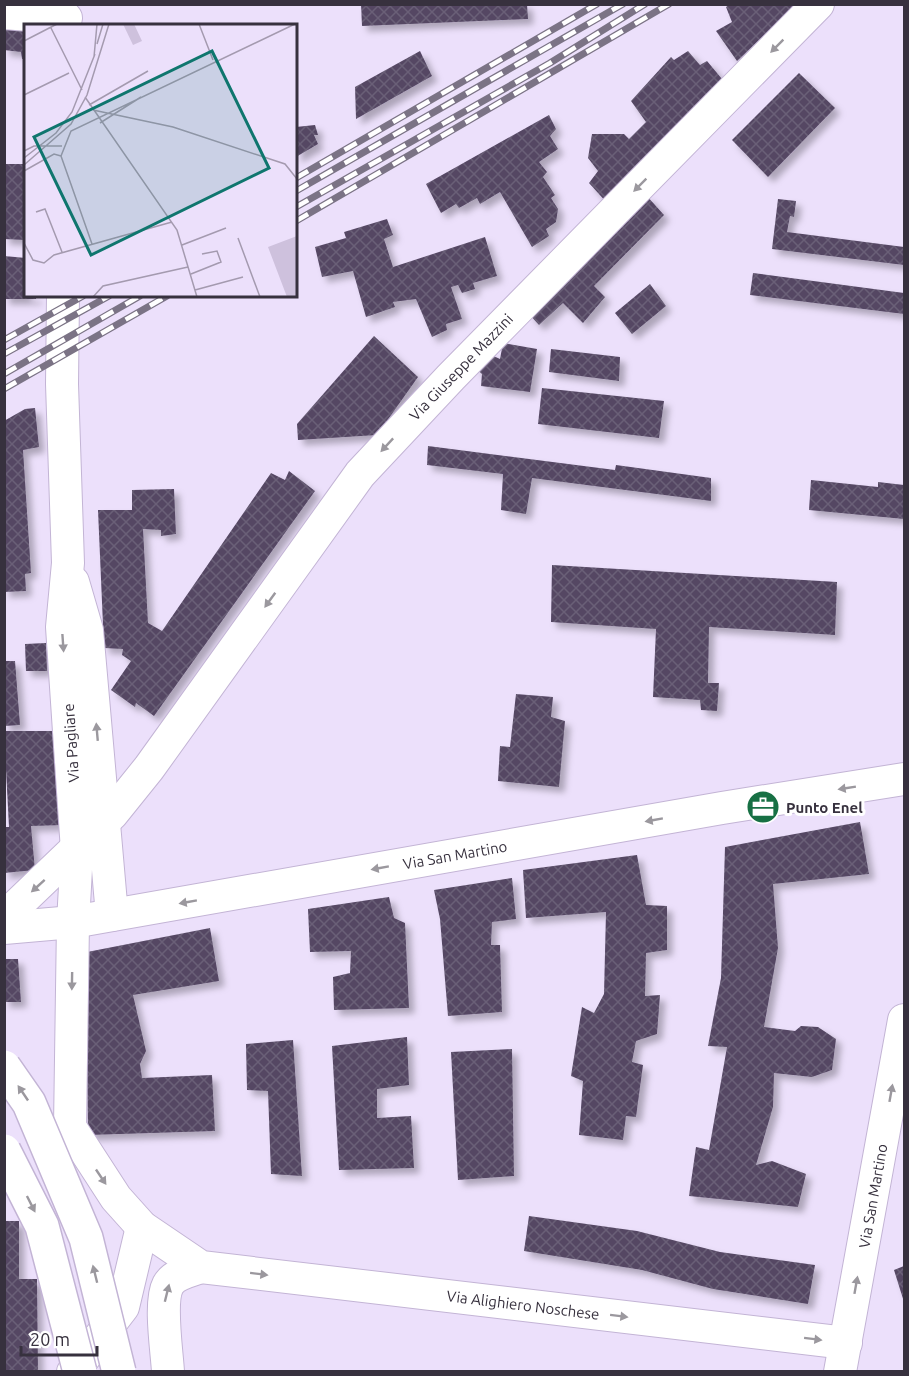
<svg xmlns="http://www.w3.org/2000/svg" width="909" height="1376" font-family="Ubuntu,sans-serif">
  <defs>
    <pattern id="building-cross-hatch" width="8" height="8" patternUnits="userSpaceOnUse" patternTransform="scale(1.5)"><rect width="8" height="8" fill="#544763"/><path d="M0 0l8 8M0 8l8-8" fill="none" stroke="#6a5f77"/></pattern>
    <filter id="shadow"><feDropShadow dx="5.5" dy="5.5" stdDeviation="3" flood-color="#0004"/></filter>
  </defs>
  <rect width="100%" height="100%" fill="#ece0fb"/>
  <g fill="url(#building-cross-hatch)" filter="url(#shadow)">
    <path d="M361,4H527L528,19L362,26Z"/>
    <path d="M730,4H797L737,61L716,31L732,22L726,7Z"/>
    <path d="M4,25L26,26V59H22L21,52L4,50Z"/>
    <path d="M420,51L432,76L356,119L355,87Z"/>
    <path d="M688,51L700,65L707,61L722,79L608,204L589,183L598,171L588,158L592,134H624L629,139L646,122L631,101L671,57L674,60Z"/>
    <path d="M799,73L835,108L768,177L732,140Z"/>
    <path d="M549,115L556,129L550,136L558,149L539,162L547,172L543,177L555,195L551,198L558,209L556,222L546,229L549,236L532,247L500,192L480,204L477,198L459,208L456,204L441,213L426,184Z"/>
    <path d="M315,125L318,135H314L318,144L296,157V127Z"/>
    <path d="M4,164H26V240L4,239Z"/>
    <path d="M646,195L664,215L594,286L605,297L583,323L563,303L539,325L528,313Z"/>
    <path d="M778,199L796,201L794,217L790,216L787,232L904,247V265L772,249Z"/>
    <path d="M387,219L393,235L384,239L393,267L485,237L497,276L473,283L475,289L462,293L458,285L451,287L462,319L446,324L447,330L432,337L416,299L393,302L395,307L366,317L353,271L322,277L315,247L346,238L344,232Z"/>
    <path d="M4,256L26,258V296H36V299H4Z"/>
    <path d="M753,273L904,293V314L750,295Z"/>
    <path d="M650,284L666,306L632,334L615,313Z"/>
    <path d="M374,336L418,377L377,435L298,440L297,424Z"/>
    <path d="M503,343L537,349L530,392L481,386L482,374L475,368L489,354L500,359Z"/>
    <path d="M551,349L620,357L619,381L549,372Z"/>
    <path d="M542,388L664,401L659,438L538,424Z"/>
    <path d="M35,408L39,447L23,450L31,573L25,574L26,591L4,592V421L25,409Z"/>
    <path d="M428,446L615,470L616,465L711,478V501L532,478L526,514L501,510L503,474L427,465Z"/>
    <path d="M289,471L315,491L154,716L136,703L135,707L111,690L131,661L122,655L123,649L104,648L98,510H132V490L174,489L176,534L161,536V530L143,529L148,623L162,631L271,473L285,480Z"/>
    <path d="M811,480L878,487V482L904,485V519L809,510Z"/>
    <path d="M552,565L837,582L835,635L709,627L708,683H719L717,711L701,710L700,700L653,697L656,629L551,622Z"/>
    <path d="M46,643L47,671H26L25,644Z"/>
    <path d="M4,661H15L20,725L4,726Z"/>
    <path d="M516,694L553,697L551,717L565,721L559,787L498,781L500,746L510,747Z"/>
    <path d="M4,731H57L64,825L31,826L35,870L4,873V827H9Z"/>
    <path d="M860,822L869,874L773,884L778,948L764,1027L795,1031L801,1026L818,1027L836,1039L832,1070L812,1077L774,1073L773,1107L756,1165L772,1161L806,1174L798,1207L689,1196L696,1147L709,1150L727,1047L708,1046L721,978L725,847Z"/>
    <path d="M637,855L646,905L667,906V950L646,953L645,996L660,995L657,1034L636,1041L632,1062L643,1065L636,1117L626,1116L623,1140L579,1135L583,1081L571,1076L582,1007L594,1013L604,994L606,912L526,918L523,870Z"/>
    <path d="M512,878L516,919L492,922L491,945H500L502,1012L448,1016L440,919L434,890Z"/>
    <path d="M389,897L394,918L405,923L409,1008L334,1010L333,977L350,973L351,951L310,952L308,909Z"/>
    <path d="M210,928L219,981L133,995L146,1051L140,1064L142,1078L212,1075L215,1131L88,1135L86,996L82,953Z"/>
    <path d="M4,959H18L21,1002H4Z"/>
    <path d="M407,1037L409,1085L377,1089V1118L411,1116L414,1168L339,1170L332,1046Z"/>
    <path d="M293,1040L302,1176L271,1174L268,1091L247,1090L246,1044Z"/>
    <path d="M512,1049L514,1176L458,1180L451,1052Z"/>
    <path d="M529,1216L637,1231L720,1252L815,1265L808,1304L713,1289L642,1270L524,1251Z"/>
    <path d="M5,1221H19V1279H37L38,1372H5Z"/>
    <path d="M904,1266V1302L894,1270Z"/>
  </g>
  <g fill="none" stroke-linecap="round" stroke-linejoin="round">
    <g stroke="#c3b4d5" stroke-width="34">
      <g id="minor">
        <path d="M4,13L66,18"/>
        <path d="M63,296L62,384L68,563L62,627L77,851L73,922L70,1127L116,1198L142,1227L201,1267L846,1343"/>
        <path d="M73,582L87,630L112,915"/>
        <path d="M11,927L15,907L112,814L149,768L360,474L451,377L818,4"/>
        <path d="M4,928L73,922L722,808L904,779"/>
        <path d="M73,1372L123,1307L142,1227"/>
        <path d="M168,1372C167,1352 159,1302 168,1285C174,1274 190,1271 201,1267"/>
        <path d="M840,1372L904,1020"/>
      </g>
    </g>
    <use href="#minor" stroke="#fff" stroke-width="32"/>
    <g stroke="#7b7385" stroke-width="7">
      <g id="rail">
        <path d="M296,178L597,4"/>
        <path d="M296,191L623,4"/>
        <path d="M296,207L550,63L645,4"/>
        <path d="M296,221L669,4"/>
        <path d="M4,340L83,296"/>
        <path d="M4,354L109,296"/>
        <path d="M4,374L140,296"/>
        <path d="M4,389L167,296"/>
      </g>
    </g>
    <use href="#rail" stroke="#fff" stroke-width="4.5" stroke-dasharray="14" stroke-linecap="butt"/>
    <g stroke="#c3b4d5" stroke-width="36" stroke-linecap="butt">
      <g id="major-bridge">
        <path d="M4,1067L29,1103L86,1238L119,1372"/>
        <path d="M4,1151L42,1226L80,1372"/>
      </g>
    </g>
    <use href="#major-bridge" stroke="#fff" stroke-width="33"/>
  </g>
  <defs><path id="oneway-solid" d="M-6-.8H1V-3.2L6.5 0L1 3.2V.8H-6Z" transform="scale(1.5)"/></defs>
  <g fill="#9b989e">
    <use href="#oneway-solid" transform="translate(777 46) rotate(135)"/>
    <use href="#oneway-solid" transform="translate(640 185) rotate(135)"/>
    <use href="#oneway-solid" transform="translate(387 445) rotate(133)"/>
    <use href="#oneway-solid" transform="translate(270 600) rotate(126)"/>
    <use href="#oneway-solid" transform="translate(63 643) rotate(86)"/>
    <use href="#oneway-solid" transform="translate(97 732) rotate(-95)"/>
    <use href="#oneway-solid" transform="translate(847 788) rotate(171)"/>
    <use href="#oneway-solid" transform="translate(654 820) rotate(170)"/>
    <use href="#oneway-solid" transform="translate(380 868) rotate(170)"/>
    <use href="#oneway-solid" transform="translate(38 886) rotate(138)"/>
    <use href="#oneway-solid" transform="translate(188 902) rotate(170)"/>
    <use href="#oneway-solid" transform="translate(72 981) rotate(91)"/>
    <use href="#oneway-solid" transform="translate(23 1093) rotate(-124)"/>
    <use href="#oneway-solid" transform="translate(891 1093) rotate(-80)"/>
    <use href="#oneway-solid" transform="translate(101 1177) rotate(56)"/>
    <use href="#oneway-solid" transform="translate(31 1204) rotate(63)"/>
    <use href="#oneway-solid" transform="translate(95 1274) rotate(-104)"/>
    <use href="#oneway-solid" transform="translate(259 1274) rotate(7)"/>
    <use href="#oneway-solid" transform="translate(856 1285) rotate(-80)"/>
    <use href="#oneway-solid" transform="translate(167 1293) rotate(-76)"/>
    <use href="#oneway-solid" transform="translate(619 1316) rotate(7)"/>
    <use href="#oneway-solid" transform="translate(813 1339) rotate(7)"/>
  </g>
  <defs>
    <g id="office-disc" transform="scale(1.725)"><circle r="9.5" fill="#177044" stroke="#fff"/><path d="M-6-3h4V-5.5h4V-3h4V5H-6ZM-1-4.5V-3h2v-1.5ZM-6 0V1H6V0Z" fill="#fff"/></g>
  </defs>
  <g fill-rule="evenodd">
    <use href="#office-disc" x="763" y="807"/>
  </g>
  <g text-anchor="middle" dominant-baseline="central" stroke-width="6" stroke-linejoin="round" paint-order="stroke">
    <g font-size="15" fill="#37313e" stroke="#fff">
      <text transform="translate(461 367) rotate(-46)">Via Giuseppe Mazzini</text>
      <text transform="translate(71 743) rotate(-94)">Via Pagliare</text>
      <text transform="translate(455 855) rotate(-10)">Via San Martino</text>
      <text transform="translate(873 1196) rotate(-80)">Via San Martino</text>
      <text transform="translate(523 1305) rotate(7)">Via Alighiero Noschese</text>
    </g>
    <g font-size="15" font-weight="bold" fill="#37313e" stroke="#fff" text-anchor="start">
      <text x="786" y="807">Punto Enel</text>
    </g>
  </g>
  <g transform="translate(24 24)">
    <rect width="273" height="273" fill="#ece0fb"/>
    <path d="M99,0H110L118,17L109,21ZM273,212V273H263L244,223Z" fill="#cec1dd"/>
    <path fill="none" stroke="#a49aaf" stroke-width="1.5" d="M175,0L189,36M27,4L58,66M0,17L33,0M73,20L79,0M70,33L73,0M0,71L45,49M61,73L153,206L173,273M65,81L124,47M69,86L149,103L261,140L273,155M76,99L117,73M0,127L10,122H38M0,134L32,109L48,88L71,30M0,141L47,100L63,71L85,0M0,147L30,130L37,132M12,188L21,185L38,228M214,214L236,273M0,219L9,236L20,239L30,231L148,198M68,220L37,132L47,107L271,0M158,221L202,204M167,250L197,238L193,227L178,230M171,266L219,253M69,273L79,262L164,243"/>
    <path fill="#0f766e" fill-opacity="0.15" stroke="#0f766e" stroke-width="3" d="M188,27L245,144L67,231L10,113Z"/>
    <rect width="273" height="273" fill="none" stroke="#37313e" stroke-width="3"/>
  </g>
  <rect width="909" height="1376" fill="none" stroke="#37313e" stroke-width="12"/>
  <path d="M21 1346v9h76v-9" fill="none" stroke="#37313e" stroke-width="3"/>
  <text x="30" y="1346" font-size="18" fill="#37313e" stroke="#ffffff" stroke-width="4.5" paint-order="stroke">20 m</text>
</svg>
